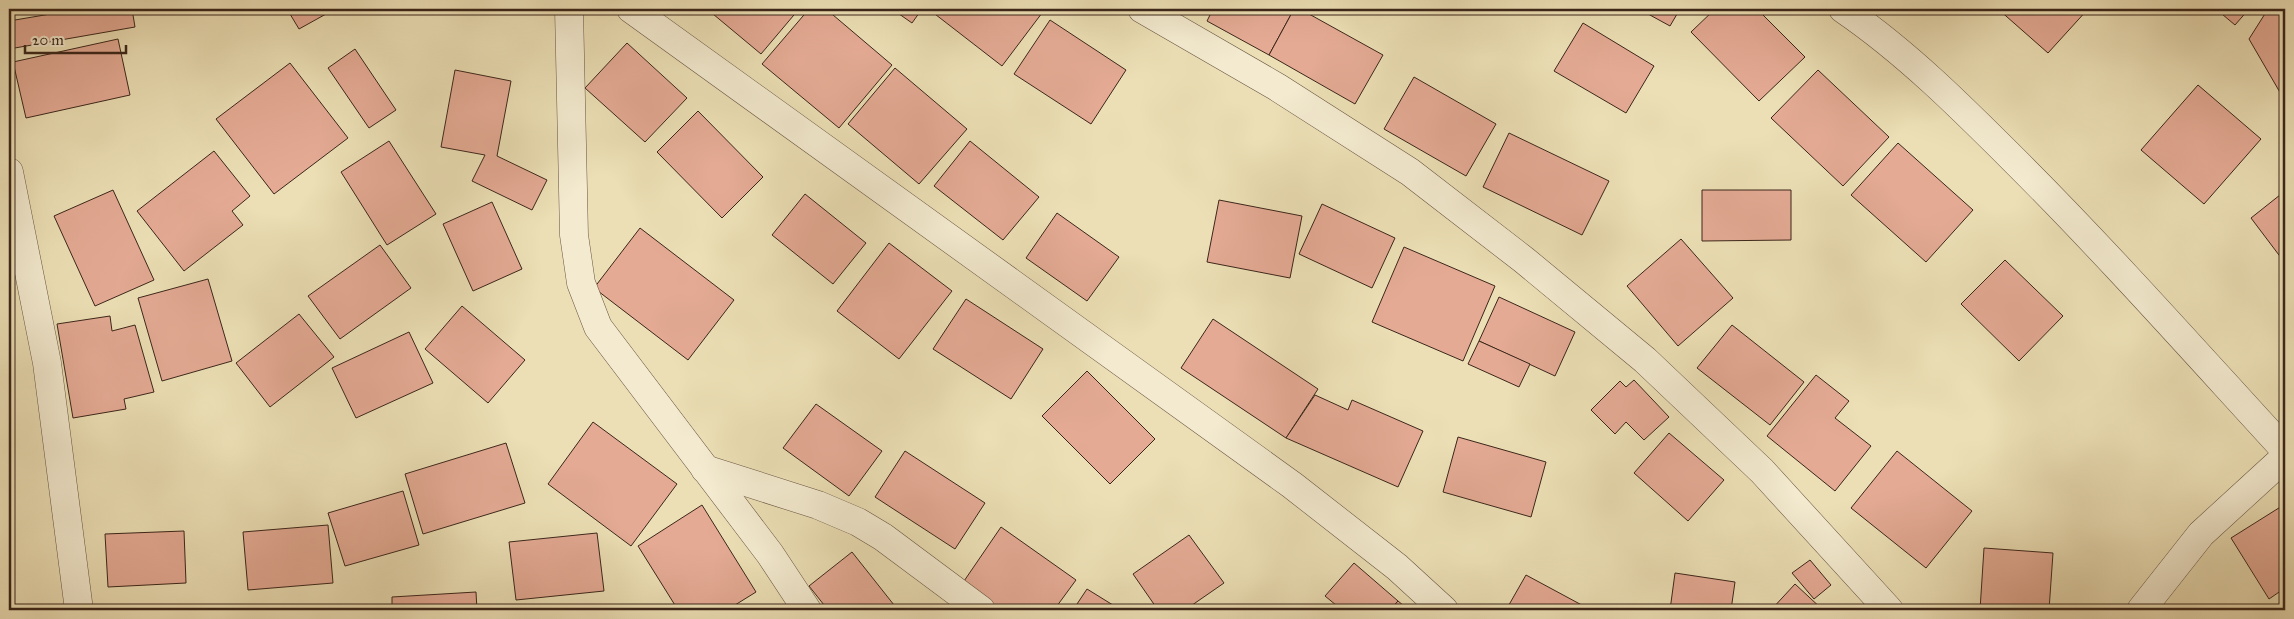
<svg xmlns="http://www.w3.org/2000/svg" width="2294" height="619" font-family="'IM FELL Great Primer',serif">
  <rect width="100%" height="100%" fill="#ecdfb5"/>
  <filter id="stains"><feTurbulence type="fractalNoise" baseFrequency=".004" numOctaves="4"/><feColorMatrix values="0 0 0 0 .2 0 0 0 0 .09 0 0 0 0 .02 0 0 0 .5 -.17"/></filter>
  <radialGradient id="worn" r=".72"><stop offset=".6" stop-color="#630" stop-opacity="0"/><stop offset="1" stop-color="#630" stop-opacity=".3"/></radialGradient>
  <g fill="#e4aa94" stroke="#3b261a">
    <path d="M80,9H132L135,27L9,49V21Z"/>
    <path d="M287,9H335L299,29Z"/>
    <path d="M707,9H799L761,54Z"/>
    <path d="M809,9H826L892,65L839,128L762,64Z"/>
    <path d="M892,9H922L912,23Z"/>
    <path d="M933,9H1035L1042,13L1002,66L931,11Z"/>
    <path d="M1213,9H1294L1269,55L1207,21Z"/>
    <path d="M1294,9H1300L1383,55L1355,104L1269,55Z"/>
    <path d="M1639,9H1680L1670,26Z"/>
    <path d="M1715,9H1757L1805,57L1759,101L1691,32Z"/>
    <path d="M1998,9H2088L2048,53Z"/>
    <path d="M2216,9H2249L2235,25Z"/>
    <path d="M2268,9H2285V101L2249,39Z"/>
    <path d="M1050,20L1126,70L1091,124L1014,74Z"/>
    <path d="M1583,23L1654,66L1626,113L1554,71Z"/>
    <path d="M118,39L130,95L26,118L13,62Z"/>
    <path d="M627,43L687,98L645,142L585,88Z"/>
    <path d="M355,49L396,110L369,128L328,68Z"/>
    <path d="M290,63L348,138L274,194L216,119Z"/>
    <path d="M895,68L967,129L919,184L848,124Z"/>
    <path d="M455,70L511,81L497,156L547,180L532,210L472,181L485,155L441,147Z"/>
    <path d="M1818,70L1889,137L1843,186L1771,118Z"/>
    <path d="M1414,77L1496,124L1466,176L1384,129Z"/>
    <path d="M2198,85L2261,139L2204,204L2141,150Z"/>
    <path d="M698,111L763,177L722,218L657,152Z"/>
    <path d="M1509,133L1609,181L1582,235L1483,187Z"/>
    <path d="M389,141L436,214L387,245L341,172Z"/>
    <path d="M970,141L1039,197L1003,240L934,186Z"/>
    <path d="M1898,143L1973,210L1926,262L1851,195Z"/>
    <path d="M214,151L250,196L232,211L243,225L184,271L137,211Z"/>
    <path d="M113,190L154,280L95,306L54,216Z"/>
    <path d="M1702,190H1791V240L1702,241Z"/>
    <path d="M2285,191V263L2251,218Z"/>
    <path d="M805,194L866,243L833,284L772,235Z"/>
    <path d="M1219,200L1302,216L1290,278L1207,262Z"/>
    <path d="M492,202L522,269L473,291L443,224Z"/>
    <path d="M1322,204L1395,238L1372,288L1299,254Z"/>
    <path d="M1057,213L1119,257L1087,301L1026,258Z"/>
    <path d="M640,228L734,300L688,360L594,288Z"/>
    <path d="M1681,239L1733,298L1678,346L1627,286Z"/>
    <path d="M889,243L952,291L899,359L837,311Z"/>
    <path d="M380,245L411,288L340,339L308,296Z"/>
    <path d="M1404,247L1495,286L1463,361L1372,322Z"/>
    <path d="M2005,260L2063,316L2019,361L1961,304Z"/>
    <path d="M208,279L232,361L162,381L138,298Z"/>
    <path d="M1499,297L1575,332L1555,376L1479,341Z"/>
    <path d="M966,299L1043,349L1011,399L933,349Z"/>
    <path d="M462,306L525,360L488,403L425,349Z"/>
    <path d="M299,314L334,357L270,407L236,363Z"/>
    <path d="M110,316L112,331L135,325L154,392L124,399L126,409L73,418L57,324Z"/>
    <path d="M1213,319L1318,389L1286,438L1181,368Z"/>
    <path d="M1732,325L1804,382L1770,425L1697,368Z"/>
    <path d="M409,332L433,383L356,418L332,368Z"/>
    <path d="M1479,341L1530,364L1519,387L1468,364Z"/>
    <path d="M1087,371L1155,439L1110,484L1042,416Z"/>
    <path d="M1816,375L1849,401L1835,418L1871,446L1835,491L1767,436Z"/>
    <path d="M1634,380L1669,417L1644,440L1626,422L1615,434L1591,410L1620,381L1626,387Z"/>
    <path d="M1315,395L1348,410L1352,400L1423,431L1398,487L1286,438Z"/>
    <path d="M816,404L882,451L849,496L783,448Z"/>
    <path d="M593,422L677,484L631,546L548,484Z"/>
    <path d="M1669,433L1724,480L1688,521L1634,473Z"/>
    <path d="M1458,437L1546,462L1531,517L1443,492Z"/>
    <path d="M506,443L525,503L423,534L405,474Z"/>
    <path d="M905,451L985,503L955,549L875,497Z"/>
    <path d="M1897,451L1972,511L1926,568L1851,508Z"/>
    <path d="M403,491L419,545L345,566L328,513Z"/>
    <path d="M702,505L756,592L727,610H678L638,546Z"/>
    <path d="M2282,506L2285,512V588L2269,599L2231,538Z"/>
    <path d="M328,525L333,583L248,590L243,532Z"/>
    <path d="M1001,527L1076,580L1054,610H1000L962,584Z"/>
    <path d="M184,531L186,583L108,587L105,534Z"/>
    <path d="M597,533L604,591L516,600L509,542Z"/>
    <path d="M1189,535L1224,583L1185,610H1158L1133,574Z"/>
    <path d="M1984,548L2053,553L2049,610H1980Z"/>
    <path d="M852,552L898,610H828L809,586Z"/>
    <path d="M1810,560L1831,585L1814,599L1792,573Z"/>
    <path d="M1354,563L1398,601L1390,610H1342L1325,596Z"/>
    <path d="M1675,573L1735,582L1731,610H1670Z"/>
    <path d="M1526,575L1591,610H1506Z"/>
    <path d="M1795,584L1823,610H1771Z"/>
    <path d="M1087,589L1121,610H1073Z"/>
    <path d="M476,592L477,610H392V597Z"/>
    <path d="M2285,600V610H2272L2271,609Z"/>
    <path d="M1398,601L1409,610H1390Z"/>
  </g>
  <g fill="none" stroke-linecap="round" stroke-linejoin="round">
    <g stroke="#675441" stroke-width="29">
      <g id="street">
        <path d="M569,9L574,235L581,283L598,327L770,554L807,610"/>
        <path d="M631,9L1292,485L1397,567L1444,610"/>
        <path d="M1142,9L1277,87L1410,172L1524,260L1645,360L1762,471L1889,610"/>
        <path d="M1843,9C1906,52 1962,108 2016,162C2109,255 2196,353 2285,450"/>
        <path d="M9,172L47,363L79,610"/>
        <path d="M705,469L818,505L858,522L883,537L981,610"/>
        <path d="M2141,610L2201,534L2285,457"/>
      </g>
    </g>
    <use href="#street" stroke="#f3eacf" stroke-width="28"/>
  </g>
  <rect width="2294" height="619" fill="none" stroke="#ecdfb5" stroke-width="30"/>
  <rect x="10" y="10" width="2274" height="599" fill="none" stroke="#3b261a" stroke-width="2.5"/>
  <rect x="15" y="15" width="2264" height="589" fill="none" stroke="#3b261a"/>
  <path d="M25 45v8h101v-8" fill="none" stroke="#3b261a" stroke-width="2.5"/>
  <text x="32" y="45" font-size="15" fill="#3b261a" stroke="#f3eacf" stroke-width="4" paint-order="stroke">20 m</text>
  <rect width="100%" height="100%" filter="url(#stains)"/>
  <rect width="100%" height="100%" fill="url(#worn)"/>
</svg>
